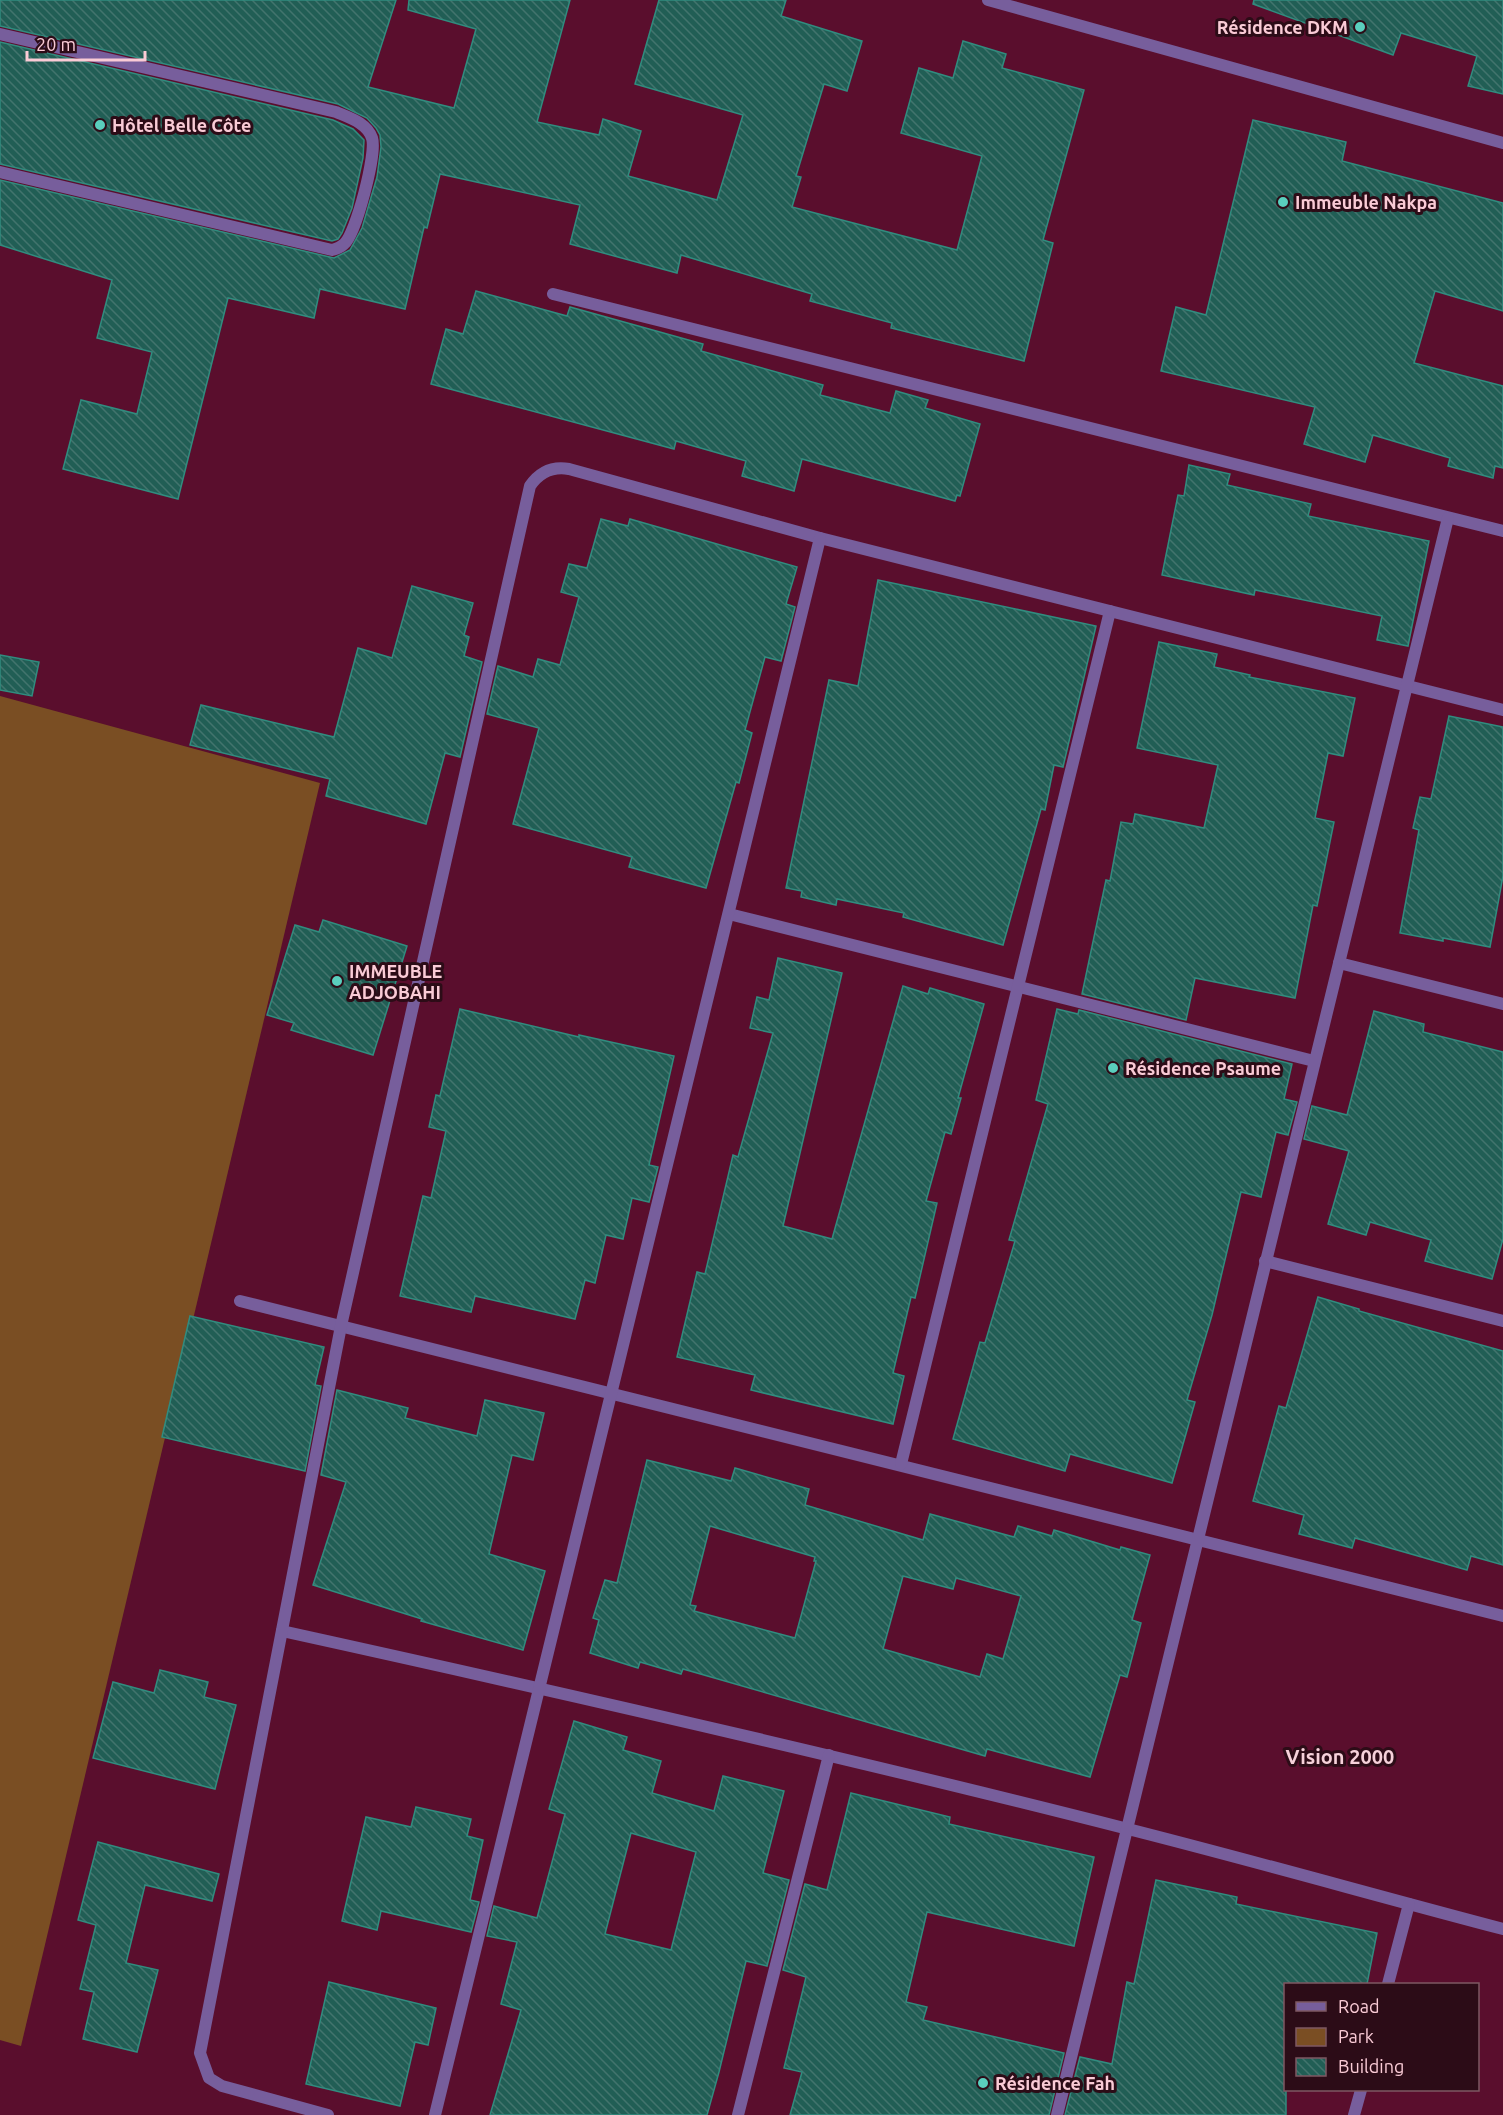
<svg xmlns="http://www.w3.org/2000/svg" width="1503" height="2115" font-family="Ubuntu,sans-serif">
  <defs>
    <pattern id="building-back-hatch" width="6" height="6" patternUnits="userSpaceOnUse" patternTransform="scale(1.5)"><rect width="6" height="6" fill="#215e55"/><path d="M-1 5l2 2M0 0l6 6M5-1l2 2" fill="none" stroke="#42746d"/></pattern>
  </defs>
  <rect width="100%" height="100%" fill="#5a0e2d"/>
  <path fill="#7a4e23" d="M0,696L320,783L21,2046L0,2040Z"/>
  <g fill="url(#building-back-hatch)" stroke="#318c7f" stroke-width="1.5" fill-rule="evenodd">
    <path d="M0,0H396L368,87L454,108L476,29L408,10L409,0H570L537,122L599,135L603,119L641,131L628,176L717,200L743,115L635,84L659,0H786L781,16L862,41L847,91L824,84L796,176L801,177L792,207L957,250L982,156L901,133L919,68L953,78L963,41L1006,54L1002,68L1084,90L1043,240L1053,243L1024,361L891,328L892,323L810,301L812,294L681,255L677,273L570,244L580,205L440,174L427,228L424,227L405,309L320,289L314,318L228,298L178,499L63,469L81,400L137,414L152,352L97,338L112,280L0,245V180L334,258L350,250L362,228L377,177L381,147L380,135L376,128L367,118L338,104L0,26Z"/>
    <path d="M1254,0H1503V94L1468,86L1477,56L1401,33L1393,55L1253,4Z"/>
    <path d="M0,42L333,120L353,129L364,140L363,158L352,208L342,233L338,239L332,241L0,164Z"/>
    <path d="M1253,120L1346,142L1342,161L1503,203V311L1435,291L1414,363L1503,386V468L1495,466L1493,478L1448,466L1450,458L1373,435L1365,462L1304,444L1315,407L1161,371L1176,307L1206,315Z"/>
    <path d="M476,291L567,316L570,307L703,344L701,351L823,385L820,395L890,413L896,391L928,400L925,408L980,424L960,496L957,495L955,501L802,459L794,491L742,476L746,461L676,441L674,449L431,384L446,329L463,334Z"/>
    <path d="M1189,465L1230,474L1227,485L1311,504L1308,516L1429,541L1408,646L1377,640L1382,616L1255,590L1254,595L1162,575L1178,495L1184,496Z"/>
    <path d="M601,519L628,526L630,519L797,567L786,604L795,607L781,661L765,657L745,730L752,733L739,783L736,782L706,888L629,867L632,857L513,824L539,728L487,714L498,666L533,677L538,659L560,665L579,597L561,592L569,564L587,568Z"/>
    <path d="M878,580L1096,626L1063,767L1054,765L1045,810L1041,809L1003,945L903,917L904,913L837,899L836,905L801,897L802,891L786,888L829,680L858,686Z"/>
    <path d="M412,586L473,603L464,635L469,637L464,656L482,662L460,757L445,753L426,824L326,796L330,779L190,745L201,705L334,737L358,648L392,658Z"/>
    <path d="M1159,642L1217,654L1214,667L1250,675L1249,677L1355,698L1343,756L1328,753L1315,818L1334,822L1317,906L1313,905L1295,998L1195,978L1186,1020L1082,994L1106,880L1110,881L1121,822L1133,824L1135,814L1204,828L1218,765L1137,748Z"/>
    <path d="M0,655L39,662L32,696L0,690Z"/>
    <path d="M1449,716L1503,727V876L1490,947L1443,938V941L1400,933L1419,830L1413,828L1420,797L1431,799Z"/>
    <path d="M323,920L407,946L373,1055L291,1030L294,1023L267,1015L295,925L319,932Z"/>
    <path d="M778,958L842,973L783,1226L832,1239L903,986L928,994L930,988L984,1004L958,1098H961L951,1134L945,1132L926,1201L937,1203L915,1298L911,1297L893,1373L904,1376L893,1424L751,1390L755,1375L677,1357L697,1272L705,1274L733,1155L738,1157L773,1033L750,1028L757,997L769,1000Z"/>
    <path d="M460,1009L579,1037V1035L674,1056L649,1165L658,1167L649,1202L632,1198L623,1239L606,1235L595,1283L585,1280L575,1319L475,1296L471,1312L400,1296L423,1196L431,1198L446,1131L429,1127L436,1095L440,1096Z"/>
    <path d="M1057,1009L1078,1014L1079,1010L1292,1064L1284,1099L1297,1102L1288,1135L1276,1132L1261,1197L1241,1192L1212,1315L1187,1400L1195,1402L1172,1483L1070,1454L1065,1471L953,1439L980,1342L985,1343L1015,1241L1009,1240L1048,1104L1036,1100Z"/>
    <path d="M1374,1011L1424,1024L1423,1032L1503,1052V1239L1492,1279L1425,1261L1431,1240L1370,1222L1366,1235L1328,1224L1349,1151L1304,1139L1312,1106L1347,1115Z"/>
    <path d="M1318,1297L1359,1309V1311L1503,1351V1565L1471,1556L1467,1570L1355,1538L1352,1548L1299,1534L1304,1515L1253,1501L1279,1406L1286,1408Z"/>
    <path d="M190,1316L324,1347L315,1385L321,1386L305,1471L162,1437Z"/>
    <path d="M337,1390L408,1408L405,1418L477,1436L485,1400L544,1413L533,1460L512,1455L489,1554L545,1571L523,1650L421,1621L422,1619L313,1585L346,1482L321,1475Z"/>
    <path d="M647,1460L731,1481L735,1468L809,1489L805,1505L923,1540L930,1514L1014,1537L1018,1526L1052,1536L1054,1530L1120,1550L1121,1547L1150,1555L1132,1620L1141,1623L1127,1677L1120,1675L1090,1777L987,1749L985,1756L683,1669L681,1674L640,1662L638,1668L590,1653L599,1620L593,1618L605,1580L617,1583ZM710,1526L815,1557L814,1561H816L795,1638L694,1611L696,1606L690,1605ZM903,1576L953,1589L956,1578L1021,1596L1003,1659L987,1654L980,1677L883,1649Z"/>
    <path d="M160,1670L208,1682L204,1697L236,1705L215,1789L93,1758L113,1682L154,1693Z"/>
    <path d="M574,1721L627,1737L623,1750L661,1761L652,1793L714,1811L723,1776L784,1791L763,1873L789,1880L767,1966L746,1961L719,2072L707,2115H490L521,2010L501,2004L517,1942L487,1936L494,1906L537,1918L565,1814L549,1809ZM631,1833L696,1852L671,1950L605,1934Z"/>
    <path d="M851,1793L950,1817L949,1824L1094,1857L1074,1946L927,1912L906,2002L927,2007L923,2020L1064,2053L1049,2115H790L802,2072L784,2068L806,1977L783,1970L805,1884L827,1890Z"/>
    <path d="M416,1807L471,1819L467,1836L483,1840L470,1900L479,1902L471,1932L381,1911L377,1930L342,1921L366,1817L411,1827Z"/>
    <path d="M98,1842L219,1874L212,1901L145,1885L126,1963L158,1970L137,2052L83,2039L94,1992L80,1989L96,1925L78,1920Z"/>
    <path d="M1156,1880L1237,1897L1236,1904L1377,1933L1367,1984H1286V2115H1065L1080,2057L1112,2064L1127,1982L1134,1984Z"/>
    <path d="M329,1982L436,2008L428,2045L415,2042L400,2106L306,2084Z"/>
  </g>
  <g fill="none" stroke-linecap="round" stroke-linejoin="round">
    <path stroke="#775e9c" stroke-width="12" d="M0,34L336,112C350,118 367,123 372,138C377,153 356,234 344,244C341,247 336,249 332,250L0,172"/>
    <g stroke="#775e9c" stroke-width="12">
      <path d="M988,0L1503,143"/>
      <path d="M553,294L1503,531"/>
      <path d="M729,914L1314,1061"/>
      <path d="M1339,963L1503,1004"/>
      <path d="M1265,1261L1503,1321"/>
      <path d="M240,1301L1503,1616"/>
      <path d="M901,1464L1110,611"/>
      <path d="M282,1631C564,1693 845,1757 1124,1828C1251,1860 1377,1896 1503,1929"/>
      <path d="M1388,1984L1409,1904"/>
      <path d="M328,2115L222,2086L209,2078L200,2053L341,1326L530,486C539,473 552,466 569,469L820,538L1503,710"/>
      <path d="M435,2115L820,538"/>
      <path d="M738,2115L829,1755"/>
      <path d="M1057,2115L1448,518"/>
      <path d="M1354,2115L1361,2090"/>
    </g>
  </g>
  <g fill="#5acebd" stroke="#2c0c17" stroke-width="2">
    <circle cx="1360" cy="27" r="6"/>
    <circle cx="100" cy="125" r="6"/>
    <circle cx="1283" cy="202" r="6"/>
    <circle cx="337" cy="981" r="6"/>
    <circle cx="1113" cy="1068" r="6"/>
    <circle cx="983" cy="2083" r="6"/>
  </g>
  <g text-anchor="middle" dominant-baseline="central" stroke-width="6" stroke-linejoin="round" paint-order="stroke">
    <g font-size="18" font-weight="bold" fill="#facbd6" stroke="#2c0c17" text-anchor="start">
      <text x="1348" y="27" text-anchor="end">Résidence DKM</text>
      <text x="112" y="125">Hôtel Belle Côte</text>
      <text x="1295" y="202">Immeuble Nakpa</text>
      <text x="349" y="971">IMMEUBLE<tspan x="349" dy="21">ADJOBAHI</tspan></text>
      <text x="1125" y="1068">Résidence Psaume</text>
      <text x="995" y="2083">Résidence Fah</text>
    </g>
    <g font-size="20" font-weight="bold" fill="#f6d1da" stroke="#2c0c17">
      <text x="1340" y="1756">Vision 2000</text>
    </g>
  </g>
  <rect x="1284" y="1983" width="195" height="108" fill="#2c0c17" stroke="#7e5863" stroke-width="1.5"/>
  <rect x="1296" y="2002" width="30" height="9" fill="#775e9c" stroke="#7e5863" stroke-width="1.5"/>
  <text x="1338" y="2013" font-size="18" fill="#facbd6">Road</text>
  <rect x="1296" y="2028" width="30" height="18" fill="#7a4e23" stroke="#7e5863" stroke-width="1.5"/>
  <text x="1338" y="2043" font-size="18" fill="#facbd6">Park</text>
  <rect x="1296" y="2058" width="30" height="18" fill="url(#building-back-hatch)" stroke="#7e5863" stroke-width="1.5"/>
  <text x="1338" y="2073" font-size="18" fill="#facbd6">Building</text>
  <path d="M27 51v9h118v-9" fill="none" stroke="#facbd6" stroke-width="3"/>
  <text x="36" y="51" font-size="18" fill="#facbd6" stroke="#2c0c17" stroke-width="4.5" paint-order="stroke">20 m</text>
</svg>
